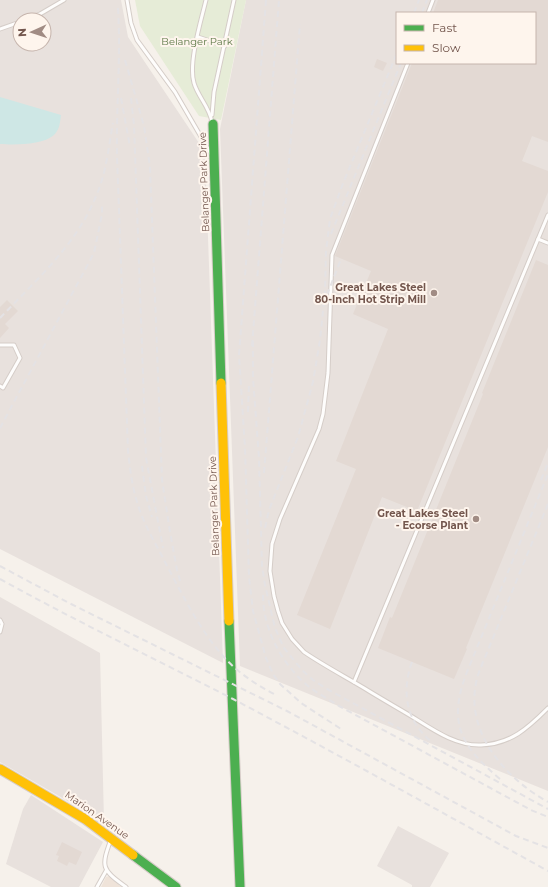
<svg xmlns="http://www.w3.org/2000/svg" width="548" height="887" font-family="Montserrat,sans-serif">
  <rect width="100%" height="100%" fill="#f6f1eb"/>
  <path fill="#efe3d9" d="M109,876L120,886L122,887H101L106,877Z"/>
  <g fill="#e8e1dd" fill-rule="evenodd">
    <path d="M0,0H121L128,37L205,152L223,663L0,549ZM20,20H44V44H20Z"/>
    <path d="M246,0H548V791L240,666L220,129ZM397,13H535V63H397Z"/>
    <path d="M0,597L100,653L104,822L0,762Z"/>
    <path d="M31,795L103,842L79,887H51L6,864L23,809Z"/>
    <path d="M398,826L449,853L430,887H412V885L377,866Z"/>
  </g>
  <path fill="#e6ecd7" d="M135,0H246L221,120L199,116L140,26Z"/>
  <path fill="#cee7e5" d="M0,97L61,115C60,122 60,129 54,135C43,145 15,145 0,144Z"/>
  <g fill="#e3d9d3">
    <path d="M438,0H548V142L532,136L522,161L548,171V192L417,511L382,497L330,629L297,615L356,469L336,461L388,329L353,314L371,271L335,256L412,63H535V13H433Z"/>
    <path d="M377,59L387,63L383,71L374,67Z"/>
    <path d="M536,260L548,265V447L466,648L467,649L454,679L378,648L390,617L392,618L483,394L482,393Z"/>
    <path d="M7,300L18,311L5,324L9,328L0,338V307Z"/>
    <path d="M62,842L82,852L76,865L69,862L67,866L57,861L59,856L56,855Z"/>
  </g>
  <g fill="none" stroke-linecap="round" stroke-linejoin="round">
    <g stroke="#d5cdc8" stroke-width="5">
      <g id="lane">
        <path d="M127,0L131,23L137,40L175,92L211,154"/>
        <path d="M206,0C201,21 188,63 194,83C198,97 209,106 212,122"/>
        <path d="M428,13L433,0"/>
        <path d="M25,20L40,14L64,0"/>
        <path d="M0,29L20,22"/>
        <path d="M198,37L225,46"/>
        <path d="M408,63L332,255L328,373L323,414L319,429L280,519L272,544L270,571L274,596L278,611L282,623L292,639L304,652C323,665 344,676 364,688C380,698 396,707 411,716C432,729 455,746 481,745C511,744 528,728 548,708"/>
        <path d="M212,115L214,92L234,0"/>
        <path d="M538,239L548,243"/>
        <path d="M0,345H14L20,358L3,388L0,386"/>
        <path d="M0,620L2,624L0,632"/>
        <path d="M354,682L548,215"/>
        <path d="M111,839C101,867 101,869 126,887"/>
        <path d="M97,887L106,871"/>
      </g>
    </g>
    <g stroke="#d6ccc8" stroke-width="11">
      <g id="fast">
        <path d="M213,124L221,383"/>
        <path d="M229,621L240,887"/>
        <path d="M133,855L176,887"/>
      </g>
    </g>
    <g stroke="#d6ccc8" stroke-width="11">
      <g id="slow">
        <path d="M221,383L229,621"/>
        <path d="M0,769L85,819L133,855"/>
      </g>
    </g>
    <use href="#lane" stroke="#fefdfc" stroke-width="3"/>
    <use href="#fast" stroke="#4caf50" stroke-width="9"/>
    <use href="#slow" stroke="#ffc107" stroke-width="9"/>
    <g stroke="#e4e2e4" stroke-width="2" stroke-dasharray="6 4" stroke-linecap="butt">
      <path d="M266,0L239,355L245,448L249,577L253,611L266,658L273,674L280,684L301,703L341,729"/>
      <path d="M118,8C121,58 116,107 117,157L128,451C130,469 132,487 138,505C144,525 156,544 165,562C182,594 199,629 223,656C237,672 255,684 274,694"/>
      <path d="M414,13L419,0"/>
      <path d="M422,13L427,0"/>
      <path d="M125,60L144,126L150,167L162,480L170,532L177,570L181,584"/>
      <path d="M121,98L130,147"/>
      <path d="M131,98L134,125L146,458L163,548"/>
      <path d="M331,234L401,63"/>
      <path d="M327,295L341,259"/>
      <path d="M0,318C39,277 81,241 100,186C107,166 109,144 113,123"/>
      <path d="M253,341V378L259,458L262,566L265,585L275,628L284,648L302,670L313,680L327,689L548,809"/>
      <path d="M252,346L279,0"/>
      <path d="M248,412L249,384"/>
      <path d="M0,428L94,253L102,214V204"/>
      <path d="M142,466L146,496L152,517"/>
      <path d="M264,473L300,24"/>
      <path d="M541,480L548,463"/>
      <path d="M548,504L479,672C460,727 503,777 548,802"/>
      <path d="M265,528L269,510L298,437L313,382L320,340L325,292L326,251L330,219L342,186L397,53"/>
      <path d="M0,566L69,603L287,711L516,836L548,848"/>
      <path d="M0,579C76,621 155,659 233,699C339,755 443,813 548,871"/>
      <path d="M263,595C263,630 282,664 308,686C318,694 329,699 339,706L531,810L548,817"/>
      <path d="M412,662C401,692 406,722 433,743"/>
      <path d="M500,779C461,746 447,723 467,672L548,474"/>
    </g>
  </g>
  <g fill="#a18c84" stroke="#fef5ed" stroke-width="1.5">
    <circle cx="434" cy="293" r="4"/>
    <circle cx="476" cy="519" r="4"/>
  </g>
  <g text-anchor="middle" dominant-baseline="central" stroke-width="4" stroke-linejoin="round" paint-order="stroke">
    <g font-size="10" fill="#5c7846" stroke="#fef5ed">
      <text x="197" y="41">Belanger Park</text>
    </g>
    <g font-size="10" fill="#73564d" stroke="#fef5ed">
      <text transform="translate(204 182) rotate(-92)">Belanger Park Drive</text>
      <text transform="translate(214 506) rotate(-92)">Belanger Park Drive</text>
      <text transform="translate(97 815) rotate(35)">Marion Avenue</text>
    </g>
    <g font-size="10" font-weight="bold" fill="#73564d" stroke="#fef5ed" text-anchor="end">
      <text x="426" y="287">Great Lakes Steel<tspan x="426" dy="12">80-Inch Hot Strip Mill</tspan></text>
      <text x="468" y="513">Great Lakes Steel<tspan x="468" dy="12">- Ecorse Plant</tspan></text>
    </g>
  </g>
  <rect x="396" y="12" width="140" height="52" fill="#fef5ed" stroke="#c6b5ad"/>
  <rect x="404" y="25" width="20" height="6" fill="#4caf50" stroke="#c6b5ad"/>
  <text x="432" y="32" font-size="12" fill="#73564d">Fast</text>
  <rect x="404" y="45" width="20" height="6" fill="#ffc107" stroke="#c6b5ad"/>
  <text x="432" y="52" font-size="12" fill="#73564d">Slow</text>
  <g transform="translate(32 32) rotate(267)"><circle r="19" fill="#fef5ed" stroke="#c6b5ad"/>
  <path d="M0-3L7 15L0 10L-7 15Z" fill="#a18c84"/>
  <text y="-6" font-size="11" font-weight="bold" text-anchor="middle" fill="#73564d">N</text>
  </g>
</svg>
